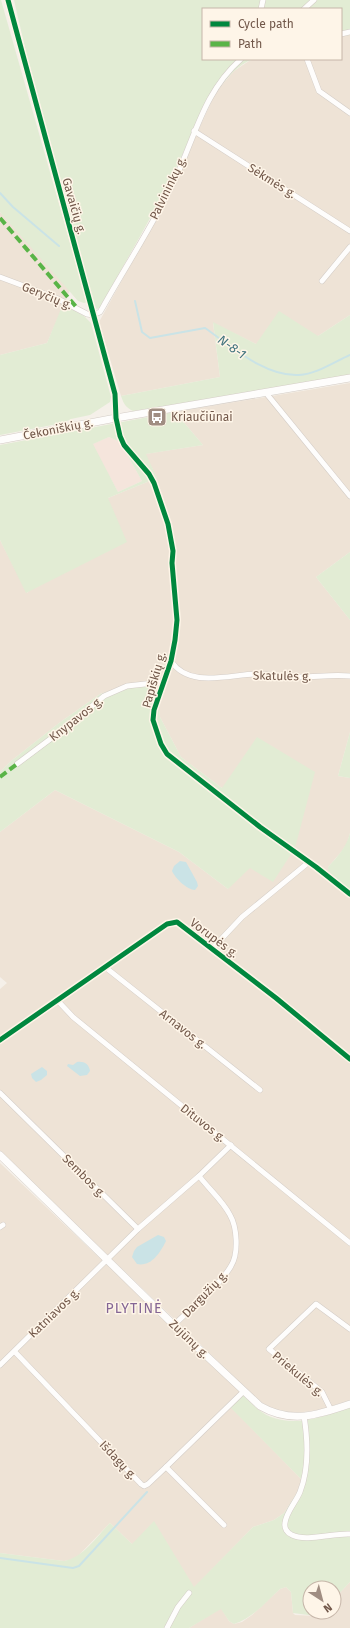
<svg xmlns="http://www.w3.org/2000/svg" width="350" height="1628" font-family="'Fira Sans',sans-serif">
  <rect width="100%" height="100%" fill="#f5f0e9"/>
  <g fill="#eee3d6">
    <path d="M350,35V315L318,336L256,344L213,323L220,377L121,396L99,322L165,202L216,92L234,71L249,61L254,59H341V36Z"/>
    <path d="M0,212L70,290L47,343L0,355Z"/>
    <path d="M350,383V552L316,577L350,620V732L338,776L350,778V833L347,843L342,851L328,867L335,878L350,890V1400L323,1409L297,1413L273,1409L258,1400L0,1151V989L7,983L0,977V832L55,790L179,852L228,889L222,788L181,757L160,717L156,686L130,684L100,694L59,723L11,761L0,772V540L27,593L108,498L157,478L145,454L203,445L175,412Z"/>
    <path d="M0,1163L242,1394L231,1407L302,1480L298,1491L284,1513L274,1520L253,1527L194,1588L132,1544L110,1523L78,1556L70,1560L64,1561L0,1553Z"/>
    <path d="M350,1582V1628H189L221,1608L229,1621L234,1624L242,1622L252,1615L280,1589L286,1587L291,1592L293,1613L295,1615L316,1616L321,1612H334V1599Z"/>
  </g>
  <path fill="#f5e5dc" d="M109,437L120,442L142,481L118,492L92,444Z"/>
  <g fill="#e2ecd4" fill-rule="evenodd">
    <path d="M0,0H1L87,302L84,303L78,301L0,212Z"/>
    <path d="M14,0H350V35L341,36V9H203V59H254C237,64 227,79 216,92L212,90C199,116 189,142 176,168C153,215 126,261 100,307L97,309L95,308L26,52Z"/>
    <path d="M63,304L84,316L91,323L111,397L110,402L90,415L71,419L63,423L0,435V355L47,343Z"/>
    <path d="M279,311L318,336L350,315V376L133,411C125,407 124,404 121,396L220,377L213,322L256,344Z"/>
    <path d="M175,412L203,445L146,454L157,478L108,498L127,542L26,593L0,540V445ZM109,437L120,442L142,481L118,492L93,444Z"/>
    <path d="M350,552V620L316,577Z"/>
    <path d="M130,684L156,686L160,717L181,757L222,788L257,737L315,772L295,848L273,882L250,868L228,889L179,852L55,790L0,832V772L11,761L59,723L100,694Z"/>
    <path d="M350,732V778L338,776Z"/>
    <path d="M350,833V890L329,872L328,867C338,856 346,848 350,833Z"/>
    <path d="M242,1394C251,1403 260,1413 271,1417C297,1427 326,1416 350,1407V1582L334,1599V1588H310V1612H321L316,1616L293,1613L291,1592L286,1587L280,1589C266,1602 253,1618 234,1624L229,1621L221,1609L189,1628H0V1553L64,1561C83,1558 97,1536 110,1523L132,1544L154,1521L194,1587L253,1527L274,1520L284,1513L298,1491L302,1480L230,1407Z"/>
  </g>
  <g fill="#cae3e6">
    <path d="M180,861L186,862L197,882L198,886L195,890C187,890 175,878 172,871L174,866Z"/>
    <path d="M77,1062C84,1061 89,1064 90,1071L87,1075L80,1076L67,1066L68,1064L73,1065Z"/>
    <path d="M42,1067L47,1071V1075L41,1080L36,1082L32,1078L31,1074Z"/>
    <path d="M158,1235L164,1237L166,1241C160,1253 151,1267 137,1264L132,1257L134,1251L137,1247Z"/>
  </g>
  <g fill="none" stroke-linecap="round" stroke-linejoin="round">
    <g stroke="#cae3e6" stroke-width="2">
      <path d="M0,193L13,207L59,246"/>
      <path d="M135,301L142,332L150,338L205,328C231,346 265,377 299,375C317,374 334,362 350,355"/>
      <path d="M0,1558L73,1568L79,1566L147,1492"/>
    </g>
    <g stroke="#d4cdc7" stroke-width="6">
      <g id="minor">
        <path d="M8,0L115,394L116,418L120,436L124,445L149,474L154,483L168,524L173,551L172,563L177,620L175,640L171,661L154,710L153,720L161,744L167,754L181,765L260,827L316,867L350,894"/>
        <path d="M261,9L263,0"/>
        <path d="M304,9L314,0"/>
        <path d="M341,34L350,32"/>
        <path d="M307,59L319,91L350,113"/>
        <path d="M194,131L350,231"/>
        <path d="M0,277L56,298L87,314L93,315"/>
        <path d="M322,281L350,247"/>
        <path d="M93,315L100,312L103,307C127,264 155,222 176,177C196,134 204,92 241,59"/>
        <path d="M266,393L350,496"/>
        <path d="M171,661C189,689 231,674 258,674C272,674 286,678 301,677C317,677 333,674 350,676"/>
        <path d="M17,764L73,722L104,696L127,686L163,682"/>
        <path d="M212,949L242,917L309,862"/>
        <path d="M105,967L260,1090"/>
        <path d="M58,1001L73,1017L350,1243"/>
        <path d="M0,1040L167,924L177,922L276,998L350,1059"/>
        <path d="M0,1093L138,1229"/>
        <path d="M0,1227L3,1225"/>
        <path d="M174,1325C190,1309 221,1284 231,1266C239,1253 237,1227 230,1215C223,1201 209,1189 199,1176"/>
        <path d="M15,1352L141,1484L144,1486L148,1484L166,1467L243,1392"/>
        <path d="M0,1365L138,1229L199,1176L231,1145"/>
        <path d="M331,1410L322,1392L269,1349L316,1304L350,1329"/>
        <path d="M304,1416C308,1441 309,1469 300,1492C296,1502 286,1512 285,1523C284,1528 287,1533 292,1535C306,1542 333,1533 350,1534"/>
        <path d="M166,1467L224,1525"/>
        <path d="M167,1628L178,1607L189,1593"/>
      </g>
    </g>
    <g stroke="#d4cdc6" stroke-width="8">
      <g id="secondary">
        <path d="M0,440L116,418L350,378"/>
        <path d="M0,1155L182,1333L260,1406C291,1424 318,1415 350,1404"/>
      </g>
    </g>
    <use href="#minor" stroke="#fefdfc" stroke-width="5"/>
    <use href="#secondary" stroke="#fefdfc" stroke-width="7"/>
    <g stroke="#59b447" stroke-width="4" stroke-dasharray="8 4" stroke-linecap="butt">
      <path d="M0,218L78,309"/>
      <path d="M0,777L17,764"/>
    </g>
    <g stroke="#fef5e8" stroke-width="8">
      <g id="cycleway">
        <path d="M8,0L115,394L116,418L120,436L124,445L149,474L154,483L168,524L173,551L172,563L177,620L175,640L171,661L154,710L153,720L161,744L167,754L181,765L260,827L316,867L350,894"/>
        <path d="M0,1040L167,924L177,922L276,998L350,1059"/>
      </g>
    </g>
    <use href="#cycleway" stroke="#00873e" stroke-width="5"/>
  </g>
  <defs>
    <g id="bus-square" transform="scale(1)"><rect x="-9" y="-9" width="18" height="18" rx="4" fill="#a08d82" stroke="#fef5e8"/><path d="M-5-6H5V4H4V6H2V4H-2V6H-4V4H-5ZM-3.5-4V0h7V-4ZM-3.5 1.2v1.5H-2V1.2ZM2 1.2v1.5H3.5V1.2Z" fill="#fff"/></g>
  </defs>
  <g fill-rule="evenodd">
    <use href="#bus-square" x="157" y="417"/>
  </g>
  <g text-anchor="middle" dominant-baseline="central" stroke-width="3" stroke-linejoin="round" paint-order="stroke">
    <g font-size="12" fill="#72584a" stroke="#fef5e8">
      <text transform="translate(272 181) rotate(32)">Sėkmės g.</text>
      <text transform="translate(168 188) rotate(-64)">Palvininkų g.</text>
      <text transform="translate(74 206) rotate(74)">Gavaičių g.</text>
      <text transform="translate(47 296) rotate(22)">Geryčių g.</text>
      <text transform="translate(58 429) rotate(-11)">Čekoniškių g.</text>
      <text transform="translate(282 676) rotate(1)">Skatulės g.</text>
      <text transform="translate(154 680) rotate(-74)">Papiškių g.</text>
      <text transform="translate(76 719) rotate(-38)">Knypavos g.</text>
      <text transform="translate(214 938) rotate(37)">Vorupės g.</text>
      <text transform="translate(183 1029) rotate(38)">Arnavos g.</text>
      <text transform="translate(203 1123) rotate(38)">Dituvos g.</text>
      <text transform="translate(84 1176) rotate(45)">Sembos g.</text>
      <text transform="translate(205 1294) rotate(-46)">Dargužių g.</text>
      <text transform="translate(54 1313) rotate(-44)">Katniavos g.</text>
      <text transform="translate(189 1339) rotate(44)">Zujūnų g.</text>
      <text transform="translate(298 1374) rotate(40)">Priekulės g.</text>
      <text transform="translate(118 1460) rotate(47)">Išdagų g.</text>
    </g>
    <g font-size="12" fill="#72584a" stroke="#fef5e8" text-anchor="start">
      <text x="171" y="417">Kriaučiūnai</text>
    </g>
    <g font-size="13" font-style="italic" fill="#42747e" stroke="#fef5e8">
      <text transform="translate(232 347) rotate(35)">N-8-1</text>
    </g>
    <g font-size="14" letter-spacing="1" fill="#846695" stroke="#fef5e8">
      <text x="134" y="1308">PLYTINĖ</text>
    </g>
  </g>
  <rect x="202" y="8" width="140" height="52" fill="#fef5e8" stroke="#c6b6a9"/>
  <rect x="210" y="21" width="20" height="6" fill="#00873e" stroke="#c6b6a9"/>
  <text x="238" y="28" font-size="12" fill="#72584a">Cycle path</text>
  <rect x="210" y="41" width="20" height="6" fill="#59b447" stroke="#c6b6a9"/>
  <text x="238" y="48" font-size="12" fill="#72584a">Path</text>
  <g transform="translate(322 1600) rotate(144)"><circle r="19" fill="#fef5e8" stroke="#c6b6a9"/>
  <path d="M0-3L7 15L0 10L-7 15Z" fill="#a08d82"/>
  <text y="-6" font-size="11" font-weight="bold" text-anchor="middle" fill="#72584a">N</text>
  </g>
</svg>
